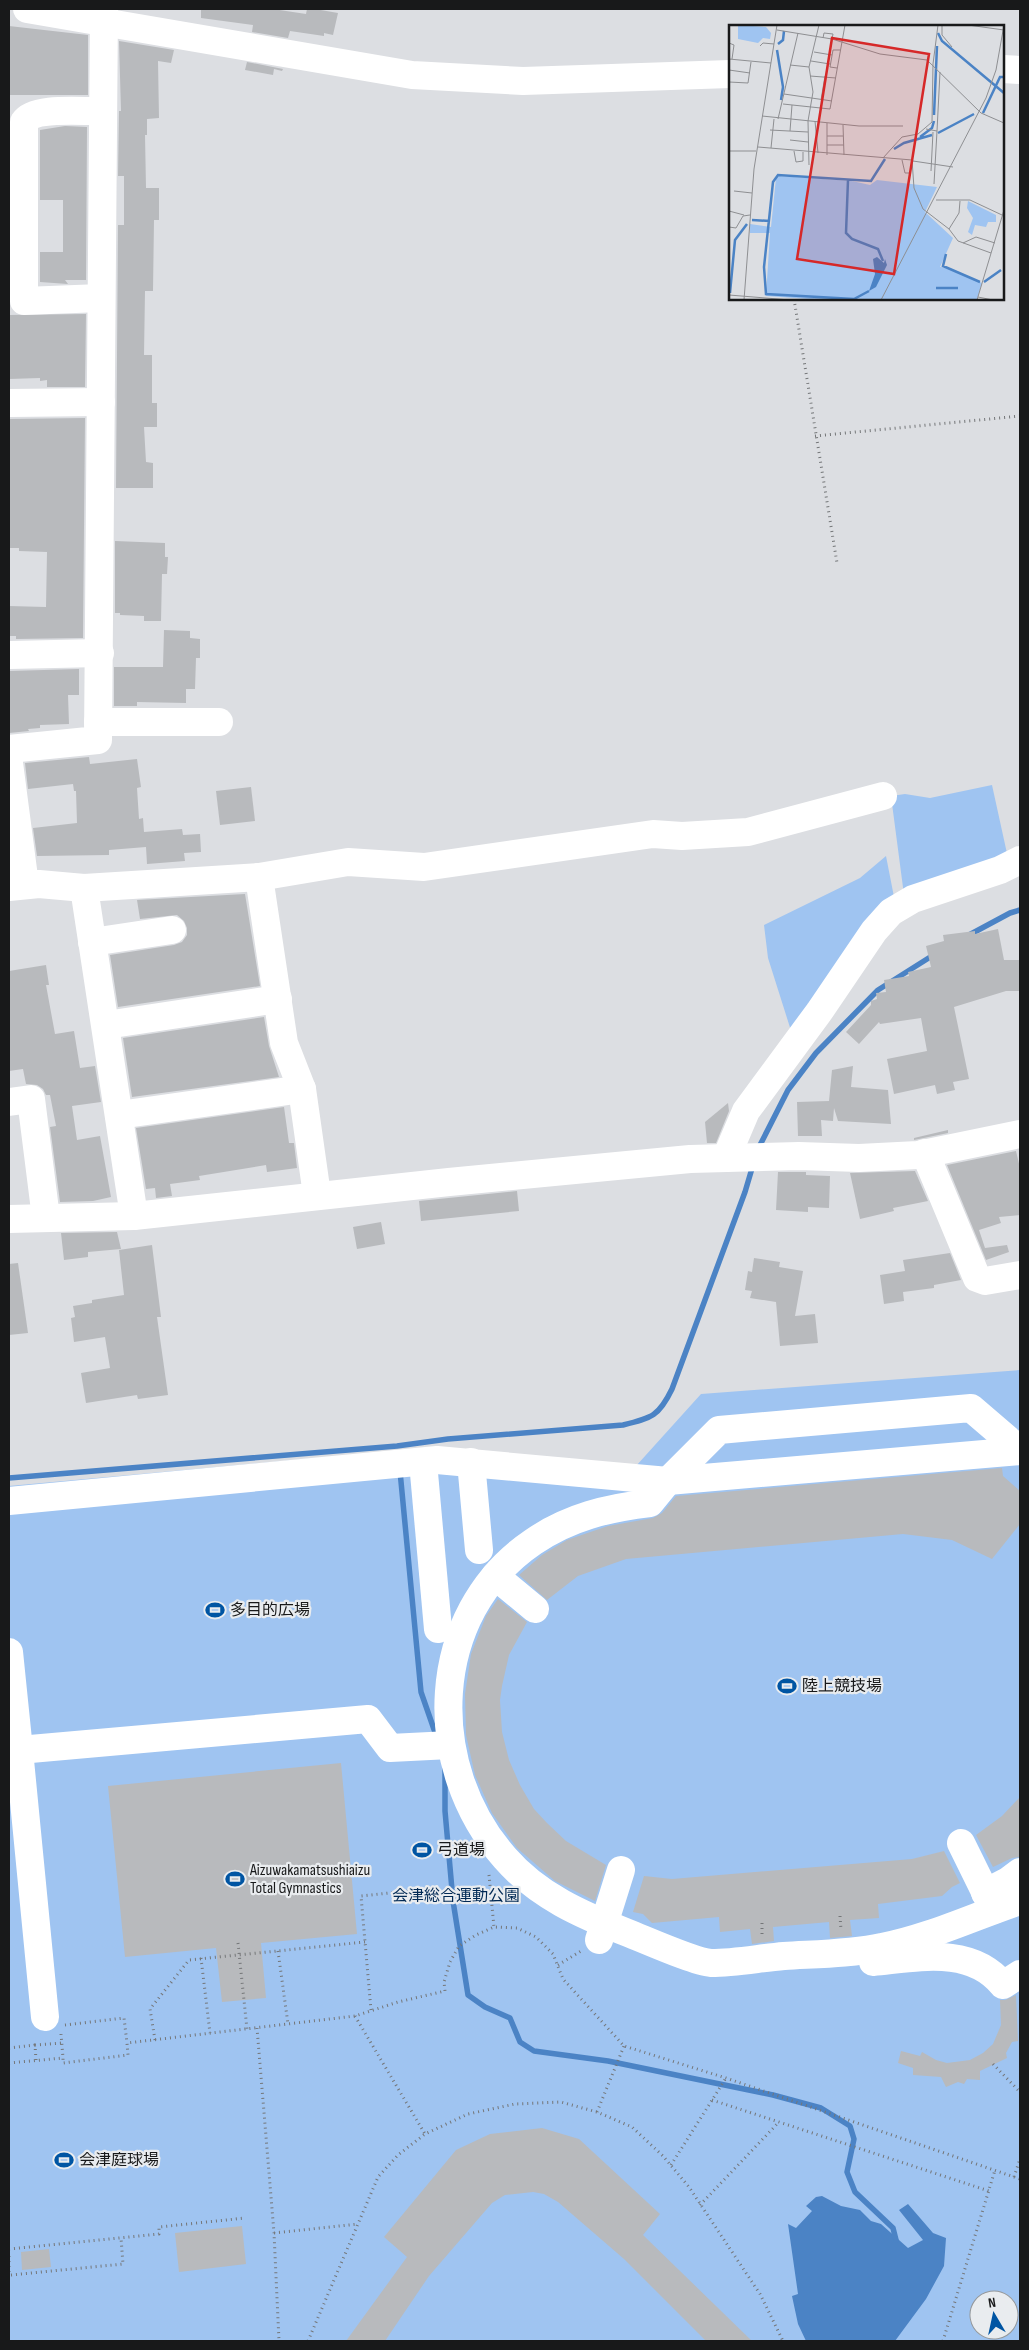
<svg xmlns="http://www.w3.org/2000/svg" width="1029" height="2350" font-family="'Sofia Sans Condensed','Noto Sans JP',sans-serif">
  <rect width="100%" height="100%" fill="#dcdee2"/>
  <g fill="#9fc4f1" fill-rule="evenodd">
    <path d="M992,785L1008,858L904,895L891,796L905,794L930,798Z"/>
    <path d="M886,856L895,902L793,1037L768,958L764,925L860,878Z"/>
    <path d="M1020,1370V2341H9V1486L437,1447L636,1466L701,1394ZM979,2300H1009V2330H979Z"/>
  </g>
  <path fill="#4b83c5" d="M822,2196L841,2206L860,2210L871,2221L881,2224L908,2248L923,2240L899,2210L908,2204L933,2233L946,2238L944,2266L926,2299L895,2341H806L798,2324L792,2296L798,2294L788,2224L796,2228L812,2211L806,2206L816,2197Z"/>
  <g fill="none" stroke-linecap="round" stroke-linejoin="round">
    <g stroke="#4b83c5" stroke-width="5.5">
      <path d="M969,935L1010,913L1020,910"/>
      <path d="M758,1149L788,1090L816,1053L878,990L935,954"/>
      <path d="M400,1471L421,1692L437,1738"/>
      <path d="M9,1478L397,1446L448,1439L623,1425C652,1418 659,1416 672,1389L745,1192L753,1165"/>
      <path d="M445,1768V1811L453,1901L468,1995L485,2007L510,2018L520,2042L534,2051L608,2061L773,2095L821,2108L850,2126L854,2139L847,2172L855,2192L893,2228L896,2240"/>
    </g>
  </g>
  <g fill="#b8babd">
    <path d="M201,9H273L306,14L307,9H315L338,13L333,35L324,33V36L290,31L288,38L252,32L253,25L201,18Z"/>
    <path d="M9,26L88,35V95H9Z"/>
    <path d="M119,41L174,50L171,63L158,61L159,118L147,119V135H145L146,188H159V220H154L153,291H145L144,355H152V403H157V427H144L146,462L153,463V488H116L118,225H124V176H118L119,111H121Z"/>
    <path d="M247,62L283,69L282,71L274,69L273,75L245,70Z"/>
    <path d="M65,126L87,127L86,280H65L68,284L40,282V252H63V200H40V130Z"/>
    <path d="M86,314L85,387H47V380L40,381V378L9,379V315Z"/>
    <path d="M85,418L83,638L16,639V636H9V606L46,607L47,552L19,551V548H9V419Z"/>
    <path d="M115,541L165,543V557H168L167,574H162L161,621H144V616L120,615V613H115Z"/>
    <path d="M164,630L190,631V638L200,639V658H196L195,689H186V703L137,702V706H114V667H163Z"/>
    <path d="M79,669V695H68L69,724L40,725V728L28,729L29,731L9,733V671Z"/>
    <path d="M89,757L90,764L137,759L141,787L137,788L139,819L143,818L144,832L182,829L183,835L200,834L201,852L184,853L185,861L147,864L146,847L109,850V855L37,856L33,828L77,823L76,791H74L73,784L28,789L25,763Z"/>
    <path d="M251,787L255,821L220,825L216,791Z"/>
    <path d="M245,894L260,986L118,1007L110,955L174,945L182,942L187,935V928L184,921L177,915L140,919L137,900Z"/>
    <path d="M998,929L1004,960H1020V991H1006L954,1007L969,1079L953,1082L955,1090L937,1094L935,1085L894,1094L887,1059L927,1051L921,1018L880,1024L879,1022L859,1044L846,1032L871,1005V1001L877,999L876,993L886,992L884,980L909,976L908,972L931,967L926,946L944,941L943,935L975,931V934Z"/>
    <path d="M46,965L49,985H46L55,1034L74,1031L80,1068L95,1066L101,1102L72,1106L77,1140L100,1136L111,1197L93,1201L60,1202L50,1127L56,1126L50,1095H46L43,1089L37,1085L26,1084L23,1069L9,1071V971Z"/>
    <path d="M264,1017L269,1046L279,1077L132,1097L123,1038Z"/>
    <path d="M853,1066L851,1087L888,1090L891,1124L838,1121L834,1108L833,1121L821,1120L822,1136H798L797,1102L829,1101L832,1070Z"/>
    <path d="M728,1103L729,1111L716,1143H707L705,1122Z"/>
    <path d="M284,1107L289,1143H294L297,1168L267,1172L266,1165L199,1176L200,1180L170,1184L172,1196L156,1198L155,1188L146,1189L136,1128Z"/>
    <path d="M948,1130V1133L914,1140V1138Z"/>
    <path d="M1016,1151L1020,1168V1215L999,1217L1001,1223L979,1230L985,1248L1007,1245L1009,1252L986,1260L947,1165Z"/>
    <path d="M915,1171L928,1201L893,1208L894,1211L860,1219L850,1173Z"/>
    <path d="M778,1172H806V1175L830,1176L829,1208L808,1207V1212L776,1210Z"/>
    <path d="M517,1191L519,1211L421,1221L419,1201Z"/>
    <path d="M381,1222L385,1244L357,1249L353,1227Z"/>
    <path d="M117,1232L121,1249L88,1252V1257L64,1260L61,1233Z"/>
    <path d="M152,1245L161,1317H157L168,1395L138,1399L137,1395L86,1403L81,1373L110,1368L105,1337L74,1342L71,1318L75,1317L73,1306L92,1303V1300L124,1295L119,1250Z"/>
    <path d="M950,1253L961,1280L934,1285V1288L903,1292L904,1301L884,1304L880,1275L905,1271L903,1260Z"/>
    <path d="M754,1258L780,1262L779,1267L803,1271L795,1316L815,1314L818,1343L780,1346L776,1302L750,1298L752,1291L745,1290L748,1271L752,1272Z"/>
    <path d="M18,1263L28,1333L9,1335V1264Z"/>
    <path d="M1002,1468L1003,1476L1020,1491V1524L992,1559L952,1540L903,1534L626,1559L578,1576L547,1600L519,1575L542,1555L567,1540L608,1526L653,1518L662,1513L676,1496Z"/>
    <path d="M498,1599L527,1622L509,1655L502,1686L500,1700L502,1732L509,1760L520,1785L534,1809L547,1823L566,1841L606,1865L595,1901L555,1881L517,1848L492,1813L475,1775L466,1735L465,1694L471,1654L486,1616Z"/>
    <path d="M341,1763L357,1934L261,1943L266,1998L222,2002L216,1948L125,1957L108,1786Z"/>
    <path d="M1020,1797V1857L1012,1858L993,1867L976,1835L1002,1816Z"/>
    <path d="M944,1851L960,1883L952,1887L942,1896L878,1904L879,1918L850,1920L852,1936L830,1938L829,1922L773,1927L774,1941L752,1944L750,1929L720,1932L719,1917L652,1923L643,1914L633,1912L644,1876L672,1879L912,1859Z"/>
    <path d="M1016,1995L1018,2041L1012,2042L1006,2053L1007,2058L980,2071V2080L967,2079L964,2084L958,2082L946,2087L941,2077L913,2075V2068L898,2063L901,2051L920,2056L922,2052L936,2060L947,2063L970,2060L983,2053L993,2044L1001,2025L1000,2000H1005Z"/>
    <path d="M542,2128L579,2139L660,2214L643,2235L752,2341H706L624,2259L558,2202L544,2194L533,2192L505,2195L492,2203L429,2276L385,2341H346L407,2257L384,2237L456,2150L490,2134Z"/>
    <path d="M242,2226L246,2264L179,2272L175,2233Z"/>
    <path d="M49,2249L51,2267L22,2270L21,2252Z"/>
  </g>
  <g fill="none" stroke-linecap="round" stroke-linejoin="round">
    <g stroke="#747678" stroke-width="3" stroke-dasharray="1 4" stroke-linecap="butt">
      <path d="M794,299L837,563"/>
      <path d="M815,436L1020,416"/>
      <path d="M489,1875L494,1927"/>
      <path d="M840,1916L841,1930"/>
      <path d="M762,1923V1936"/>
      <path d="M238,1943L247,2029"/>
      <path d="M278,1951L288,2024"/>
      <path d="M201,1958L210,2033"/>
      <path d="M558,1965L581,1951"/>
      <path d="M371,2010L361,1896L428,1889"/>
      <path d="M355,2016L425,2134"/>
      <path d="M65,2025L124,2018L127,2043"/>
      <path d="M257,2028L274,2233L279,2341"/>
      <path d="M61,2034L63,2058"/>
      <path d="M155,2040L150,2009L189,1960L365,1942"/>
      <path d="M9,2048L35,2045"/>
      <path d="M36,2060L35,2045L62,2043"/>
      <path d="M9,2063L63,2058V2063L128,2055L127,2043L355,2016L398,2002L445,1991L444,1982L450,1962L459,1946L476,1935L494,1927L517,1928L536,1937L553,1954L563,1979L624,2046L726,2078L1020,2179"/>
      <path d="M993,2064L1020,2092"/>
      <path d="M712,2100L989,2191"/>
      <path d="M597,2112L624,2046"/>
      <path d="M671,2165L726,2078"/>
      <path d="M1014,2177L1020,2159"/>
      <path d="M700,2205L779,2122"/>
      <path d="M274,2233L358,2224"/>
      <path d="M9,2249L159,2234V2227L245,2218"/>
      <path d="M9,2256V2275"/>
      <path d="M11,2275L123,2264L121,2238"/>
      <path d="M308,2341L378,2177L398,2155L425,2134L468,2114L515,2104L561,2102L597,2112L632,2127L663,2156L689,2187L760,2294L783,2341"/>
      <path d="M943,2341L995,2170"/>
    </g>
    <g stroke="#fff" stroke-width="28">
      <path d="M27,9L412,75L523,81L730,74"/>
      <path d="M1003,69L1020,70"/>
      <path d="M101,298L24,301V122C34,106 84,112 102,111"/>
      <path d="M9,403L101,402"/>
      <path d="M9,655L100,653"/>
      <path d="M98,722H219"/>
      <path d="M9,749L98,740L104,9"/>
      <path d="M9,763L25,885"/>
      <path d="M259,877L284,1043L302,1089L317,1195"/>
      <path d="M9,887L39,884L84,888L259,877L348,862L424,867L653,834L682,836L748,832L883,796"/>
      <path d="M84,888L134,1216"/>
      <path d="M92,942L172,930"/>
      <path d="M106,1025L278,999"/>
      <path d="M9,1102L31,1099L46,1218"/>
      <path d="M119,1115L302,1089"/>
      <path d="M925,1153L977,1278L985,1281L1020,1275"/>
      <path d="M726,1158L746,1111L819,1012L874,931L891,912L913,899L1000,870L1020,860"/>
      <path d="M9,1219L134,1216L449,1182L690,1159L799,1156L859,1158L918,1155L1020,1134"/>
      <path d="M1020,1450L971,1408L719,1430L668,1481L650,1503C608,1508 569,1517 533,1542C427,1614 424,1767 505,1858C538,1896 582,1915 628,1933C646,1940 695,1962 711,1963C735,1963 760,1958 784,1956C816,1954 850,1954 882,1947C929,1938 975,1916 1020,1901"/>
      <path d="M423,1462L438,1629"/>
      <path d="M471,1462L479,1550"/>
      <path d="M9,1501L437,1460L668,1481L1020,1451"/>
      <path d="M495,1576L535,1609"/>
      <path d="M9,1652L19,1750"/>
      <path d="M961,1843L994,1910"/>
      <path d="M985,1893L1008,1881L1020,1872"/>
      <path d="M599,1940L621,1870"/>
      <path d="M873,1962C916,1958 971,1945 1003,1985L1020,1974"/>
      <path d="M45,2017L19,1750L368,1719L390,1748L450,1745"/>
    </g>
  </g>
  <defs>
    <g id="stadium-bare" transform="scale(1.5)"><path d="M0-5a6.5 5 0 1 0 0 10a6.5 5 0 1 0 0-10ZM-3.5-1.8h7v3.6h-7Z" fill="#0055a3" stroke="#e9ecef" stroke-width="2.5" paint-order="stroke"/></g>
  </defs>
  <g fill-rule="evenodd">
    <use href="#stadium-bare" x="215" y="1610"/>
    <use href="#stadium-bare" x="787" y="1686"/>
    <use href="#stadium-bare" x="422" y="1850"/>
    <use href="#stadium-bare" x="235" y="1879"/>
    <use href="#stadium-bare" x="64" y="2160"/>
  </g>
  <g text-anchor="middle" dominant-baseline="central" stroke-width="4.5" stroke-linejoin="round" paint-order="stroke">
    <g font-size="16" fill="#18191a" stroke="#e9ecef" text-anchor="start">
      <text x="230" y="1610">多目的広場</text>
      <text x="802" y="1686">陸上競技場</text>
      <text x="437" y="1850">弓道場</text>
      <text x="250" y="1870">Aizuwakamatsushiaizu<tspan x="250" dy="18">Total Gymnastics</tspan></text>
      <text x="79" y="2160">会津庭球場</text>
    </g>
    <g font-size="16" fill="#012954" stroke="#e9ecef">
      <text x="456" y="1896">会津総合運動公園</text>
    </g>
  </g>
  <g transform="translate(729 25)">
    <rect width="275" height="275" fill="#dcdee2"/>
    <path d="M9,0L37,2L42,8L41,14L34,13L29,18L9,14ZM50,151L123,156L141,160L148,155L208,162L196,187L224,213L211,242L221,243L253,258L248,275H94L37,271L41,208H21V199L42,202L47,153ZM239,176L267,190V197H259L257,202L246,200L243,210L239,207L244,193L238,183Z" fill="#9fc4f1"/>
    <path d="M148,232L155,238L156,234L158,240L147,262L140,266L146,249L144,234Z" fill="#4b83c5"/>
    <path fill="none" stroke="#4b83c5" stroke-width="2.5" d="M209,8L213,16L275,68M49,19L54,15L55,6M48,25L54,62L52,75M254,88L271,52H275M205,90L208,21M209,108L245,89M191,112L203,103L205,96M165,124L175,118L203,110M119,155L117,208L123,214L149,224L154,236M23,195L41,196M217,229L214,241L251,257M255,257L272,245M207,263H229M140,266L125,274L37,269L35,242L44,157L49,150L142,156L156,134M1,268L6,215L18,199"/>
    <path fill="none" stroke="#8e8f92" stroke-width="1" d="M213,0V10L223,22M239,0L275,5M48,5L103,14L151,29L198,35L252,88L275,98M94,13L95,8L104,9L103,14M0,18L5,20L3,34M31,21L34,18L45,19M85,27L103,30M0,34L42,38M82,36L101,39M61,40L80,42M108,43L101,42L104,25H111M0,45L21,48M81,51L107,53M0,57L19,58L22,37M55,69L103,76M92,75L96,51M54,79L101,84L116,0M33,91L130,101H174M49,94L69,8M86,96L89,128M114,100L115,130M197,104L208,106L211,47M41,105L79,107M61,106L63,80M98,111H114M61,115L79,117M98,120H115M29,122L183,135L185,163L194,184L220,204L229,216L262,228M42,123L45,94M0,126H27M65,126L67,137L74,136V127M98,130V98M154,133L173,112L189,109L203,97L204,39L209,0M173,135L176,148H182M184,136L224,142M80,140L79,96L84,67L80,42L90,0M202,146L204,107M205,159L208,106M5,166L23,168M207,175H241L273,190M0,186L15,190M0,202L7,203L14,191L21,190M220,204L230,188L231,176M234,218L247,212L266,218M0,270L61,275M249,272L264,275M15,275L25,144L48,0M152,275L257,73L267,45L275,0M248,275L275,185"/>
    <path fill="#d62828" fill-opacity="0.15" stroke="#d62828" stroke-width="2.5" d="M103,13L200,29L165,249L68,234Z"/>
    <rect width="275" height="275" fill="none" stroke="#18191a" stroke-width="2.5"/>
  </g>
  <rect width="1029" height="2350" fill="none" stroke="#18191a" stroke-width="20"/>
  <g transform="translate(994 2315) rotate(351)"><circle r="24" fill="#e9ecef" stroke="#95989a"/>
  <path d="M0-4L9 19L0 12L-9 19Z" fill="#0055a3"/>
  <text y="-8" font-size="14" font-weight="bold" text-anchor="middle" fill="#18191a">N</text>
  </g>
</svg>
